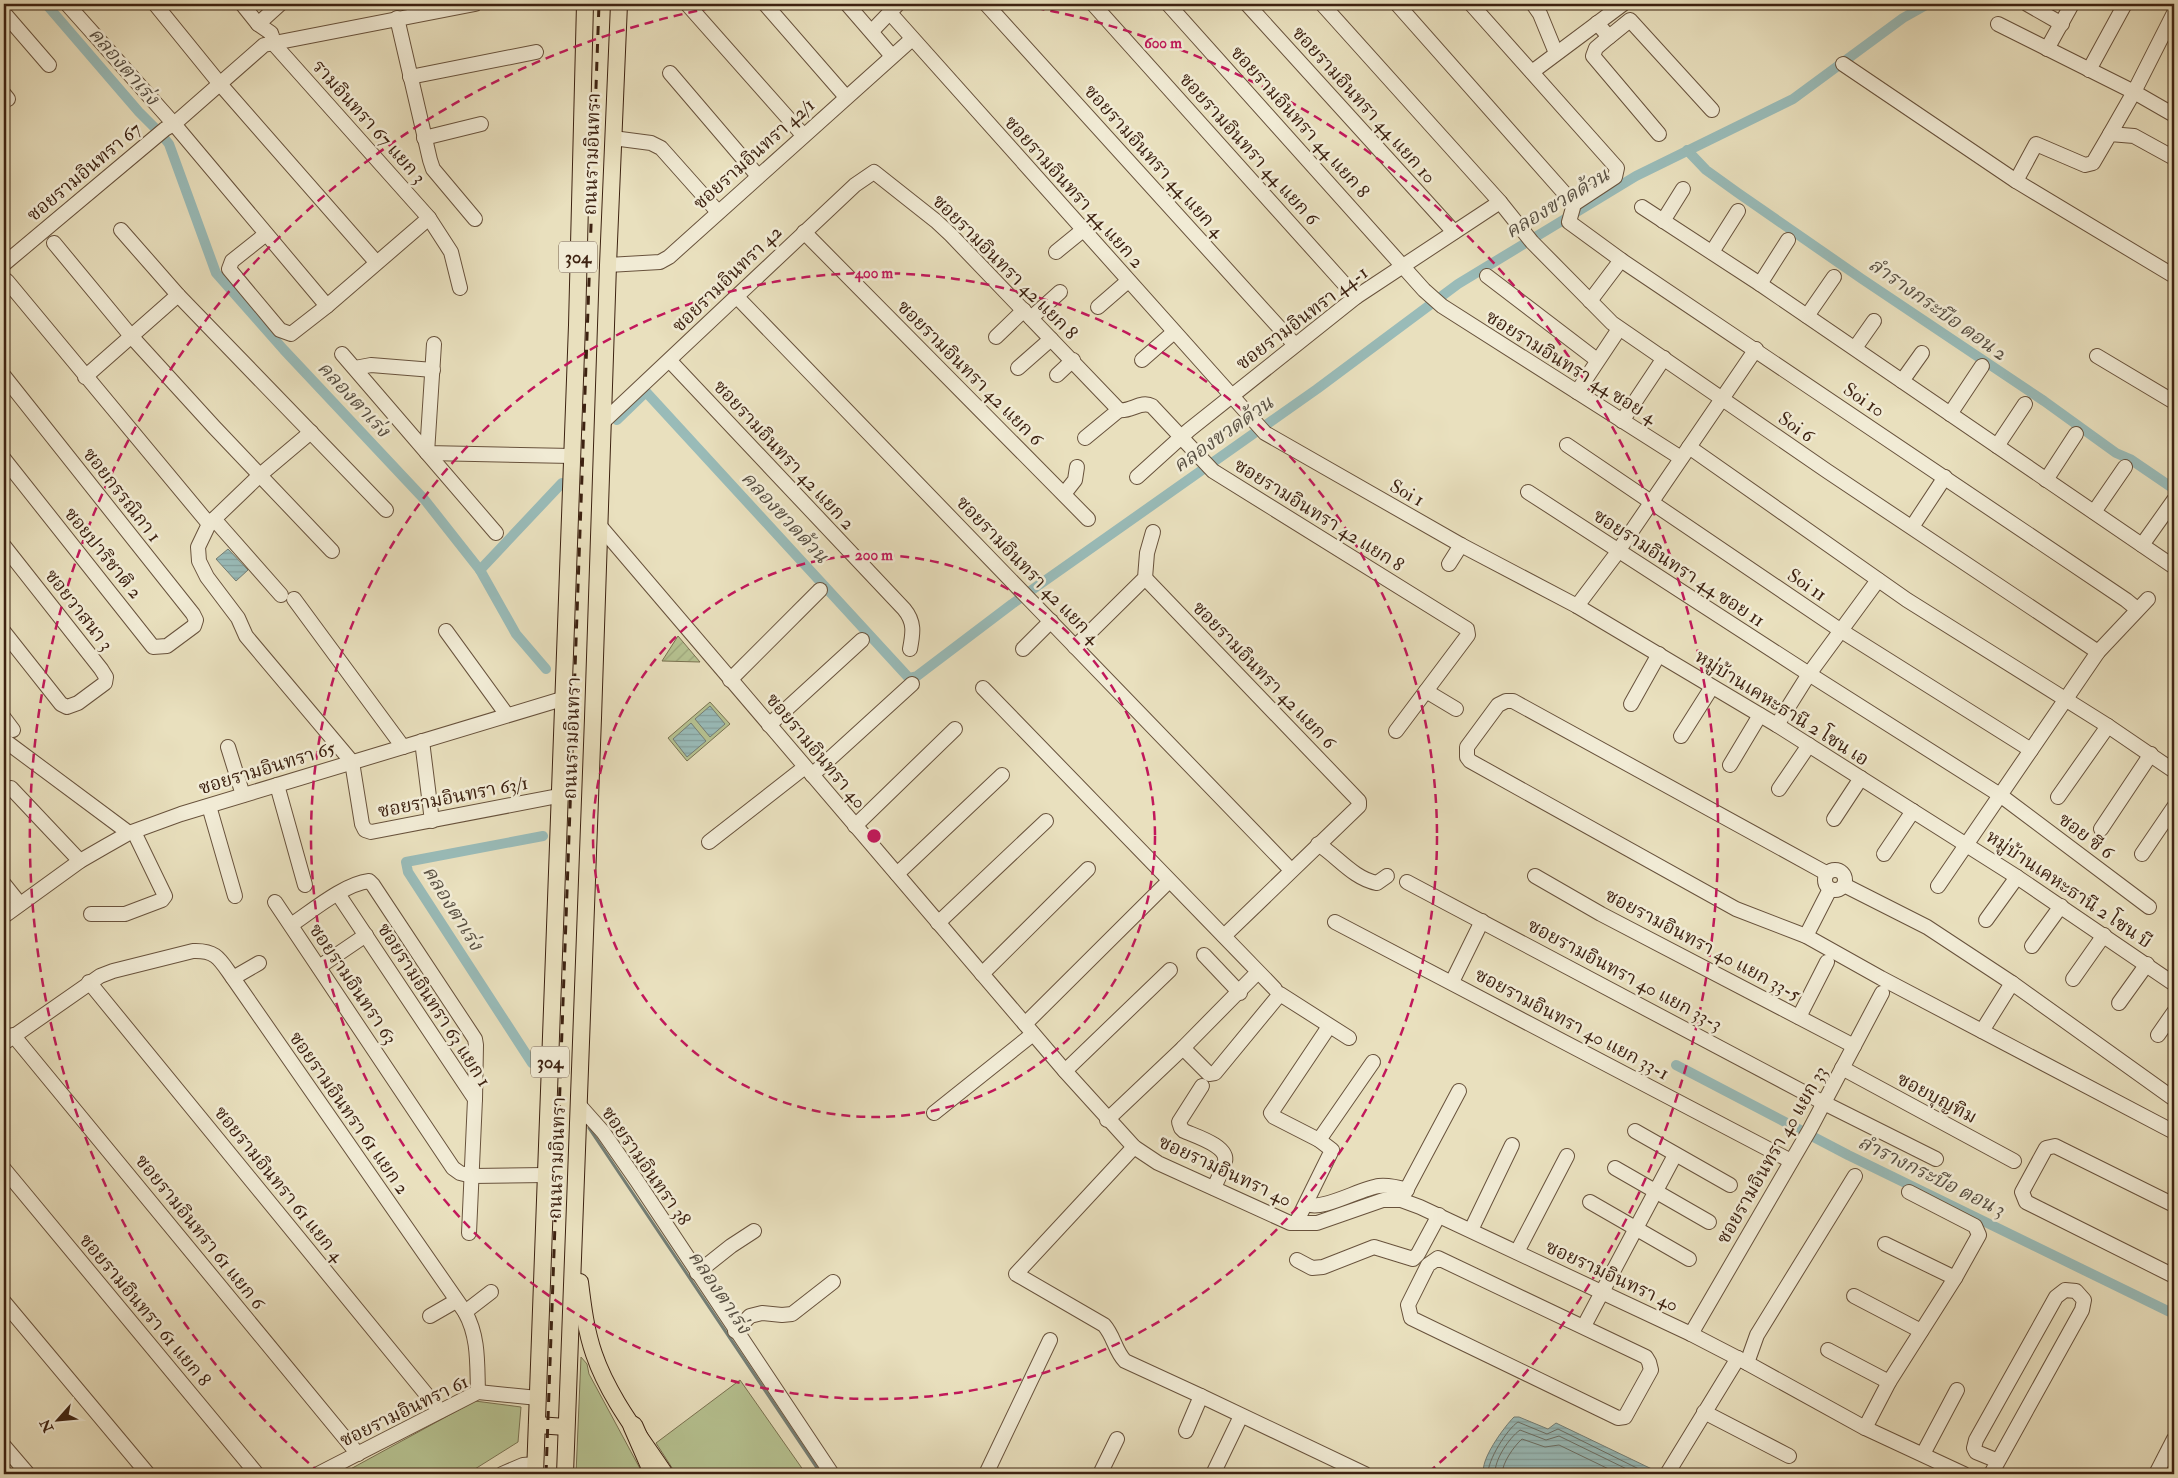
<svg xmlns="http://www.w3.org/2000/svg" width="2178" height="1478" font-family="'IM FELL Double Pica','Noto Serif Thai',serif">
  <defs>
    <pattern id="garden-furrows" width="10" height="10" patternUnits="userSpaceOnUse" patternTransform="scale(1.25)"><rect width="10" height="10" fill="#b6c291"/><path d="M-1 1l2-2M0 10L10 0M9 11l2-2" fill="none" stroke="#9da67c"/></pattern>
    <pattern id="water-rules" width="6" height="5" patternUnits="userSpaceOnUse" patternTransform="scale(1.25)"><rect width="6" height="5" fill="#99bbb8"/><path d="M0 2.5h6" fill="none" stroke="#85a09d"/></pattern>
  </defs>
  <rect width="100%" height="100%" fill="#e9e0be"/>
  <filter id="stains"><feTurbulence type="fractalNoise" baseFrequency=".004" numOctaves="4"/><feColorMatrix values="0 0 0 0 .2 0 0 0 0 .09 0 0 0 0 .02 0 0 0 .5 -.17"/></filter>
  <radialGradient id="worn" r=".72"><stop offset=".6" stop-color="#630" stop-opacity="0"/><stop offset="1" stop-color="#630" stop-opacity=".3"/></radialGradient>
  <g fill="#b6c291" stroke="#7a7251">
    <path d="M710,702L730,724L687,761L668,738Z"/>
    <path d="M581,1357L587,1364L589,1374L643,1474H576Z"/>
    <path d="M740,1380L806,1474H676L656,1443Z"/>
    <path d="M475,1401L521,1407L518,1442L467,1474H346L345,1472Z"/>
  </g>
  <path fill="url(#garden-furrows)" stroke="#7a7251" d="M678,636L700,662L662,661Z"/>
  <g fill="url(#water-rules)" stroke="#747e75">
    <path d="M228,549L248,570L236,581L216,559Z"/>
    <path d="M710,706L725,724L710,737L695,719Z"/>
    <path d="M691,723L706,741L687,757L673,739Z"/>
    <path d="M1514,1417H1519L1548,1429L1556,1423L1656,1471L1653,1474H1484C1479,1461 1504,1427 1514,1417Z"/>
  </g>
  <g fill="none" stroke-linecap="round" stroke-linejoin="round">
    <g stroke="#6b6e64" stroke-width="1">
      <path d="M1488,1474C1487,1461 1507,1429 1518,1422L1547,1434L1558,1429L1649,1474"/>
      <path d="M1495,1474C1494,1460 1509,1438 1520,1430L1546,1440L1559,1436L1637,1474"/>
      <path d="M1502,1474C1502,1463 1514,1446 1522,1439L1545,1447L1559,1445L1619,1474"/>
    </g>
    <path stroke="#747e75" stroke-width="3" d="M589,1128L821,1474"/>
    <g stroke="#99bbb8" stroke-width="10">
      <path d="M46,4L139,112L155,128"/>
      <path d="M165,139L169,144L216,273L284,350L424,499L480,570L516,634L546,669"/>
      <path d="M1687,150L1706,170L1738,193L1862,279L2044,401L2116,453L2130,459L2174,489"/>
      <path d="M617,420L646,392L909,678L917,676L1012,604L1317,389L1458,284L1636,176L1793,99L1903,18L1928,4"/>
      <path d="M480,570L562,483"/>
      <path d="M532,1063L408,872L406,862L543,836"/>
      <path d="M1676,1065L1848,1155L2174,1314"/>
    </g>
    <g stroke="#68523c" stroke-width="16">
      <g id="minor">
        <path d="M67,4L174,124L327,306"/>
        <path d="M155,4L220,84L376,262"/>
        <path d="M242,4L258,24L271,33"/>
        <path d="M687,4L803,135"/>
        <path d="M765,4L846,97"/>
        <path d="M847,4L892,56"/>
        <path d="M986,4L1295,345"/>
        <path d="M1093,4L1356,297"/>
        <path d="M1168,4L1424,290L1442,306L1681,458"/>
        <path d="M1247,4L1454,232"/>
        <path d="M1322,4L1500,202L1532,242L1612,323L1827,471L2098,652"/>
        <path d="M1397,4L1574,204"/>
        <path d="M1471,4L1617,168L1615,177L1574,204L1569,222L1621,260L2126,600L2137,609"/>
        <path d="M1533,4L1540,14L1556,53"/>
        <path d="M2027,4L2062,24"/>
        <path d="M4,13L49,65"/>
        <path d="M890,13L1265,433L1461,545L1577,606L1777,725L2017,877L2174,984"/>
        <path d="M397,18L430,160L433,169L475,219"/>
        <path d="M1597,23L1609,37L1596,48L1593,56L1659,134"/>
        <path d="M258,24L280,4"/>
        <path d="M1998,24L2134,92L2174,115"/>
        <path d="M872,31L898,4"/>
        <path d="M272,36L273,43L429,218L451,252L460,288"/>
        <path d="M1609,37L1630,20L1712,110"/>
        <path d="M2047,49L2072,4"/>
        <path d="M1843,64L2016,181"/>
        <path d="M2089,70L2125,4"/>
        <path d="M1532,72L1623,4"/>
        <path d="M670,73L758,176"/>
        <path d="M410,77L536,52"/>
        <path d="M4,94L8,99"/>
        <path d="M2110,134L2134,92L2174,13"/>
        <path d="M424,138L481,124"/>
        <path d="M613,138L651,143L661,148L718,212"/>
        <path d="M2174,158L2134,136L2110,134L2093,163L2085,165L2036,144L2016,181L2174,276"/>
        <path d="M1642,207L1760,284L2174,567"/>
        <path d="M1663,221L1683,189"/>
        <path d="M121,230L178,295L386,510"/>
        <path d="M804,232L1088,519"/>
        <path d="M266,234L232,261L229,269L280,330L291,334L327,306L429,218"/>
        <path d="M54,243L131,336L214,427L332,551"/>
        <path d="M1056,252L1083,230"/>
        <path d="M1712,252L1738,211"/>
        <path d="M4,264L165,129L174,124L264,45L475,4"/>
        <path d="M608,265L660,262L669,257L912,39"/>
        <path d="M1487,276L1597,360"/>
        <path d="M7,281L209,524L198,547L199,561L207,577L238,618L246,636L352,762L362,824L365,830L371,832L558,796"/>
        <path d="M1760,284L1788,240"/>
        <path d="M737,297L1291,870"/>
        <path d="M1590,301L1621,260"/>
        <path d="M1098,307L1128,281"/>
        <path d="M1807,316L1834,277"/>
        <path d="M1031,318L1060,292"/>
        <path d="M996,337L1024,310"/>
        <path d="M434,344L427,453L572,456"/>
        <path d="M1855,348L1874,321"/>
        <path d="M342,354L496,533"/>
        <path d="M2097,356L2174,402"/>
        <path d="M1142,360L1174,332"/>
        <path d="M670,361L904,609C915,622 913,633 910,649"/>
        <path d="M355,368L371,365L433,370"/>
        <path d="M1018,368L1051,339"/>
        <path d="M1057,375L1073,360"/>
        <path d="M4,376L193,614L196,620L194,626L167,646L153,647L4,459"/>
        <path d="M85,377L178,295"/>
        <path d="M1902,381L1922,353"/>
        <path d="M1577,392L1619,329"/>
        <path d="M1950,414L1982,366"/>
        <path d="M1622,421L1664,358"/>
        <path d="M602,423L855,185L874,172L936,221L951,235L1119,410C1131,412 1141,400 1152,406L1213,471L1467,629L1468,635L1396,731"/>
        <path d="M1085,438L1119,410"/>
        <path d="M1567,445L1840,630L2031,750"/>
        <path d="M1997,446L2025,404"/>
        <path d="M1689,447L1907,600L2108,726L2174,771"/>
        <path d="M1137,477L1189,430L1356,297L1500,202"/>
        <path d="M2046,480L2076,434"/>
        <path d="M1528,492L1809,674L2000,795L2149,907"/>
        <path d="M1064,494L1075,480L1077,467"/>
        <path d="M2094,512L2125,467"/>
        <path d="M214,519L281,595"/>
        <path d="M209,524L260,475L311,432"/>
        <path d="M599,525L1065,1071L1134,1147L1158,1163L1290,1223H1317L1383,1200H1401L1420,1207L1691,1334L1747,1363L1865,1428L1964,1474"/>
        <path d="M1912,527L1945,477"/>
        <path d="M2142,545L2174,500"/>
        <path d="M4,546L101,669L106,677L105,683L78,703L67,707L61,704L4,632"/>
        <path d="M1449,564L1461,545"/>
        <path d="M1145,578L1359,801V806L1224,936"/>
        <path d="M294,599L403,747"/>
        <path d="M1577,606L1614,557L1756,349"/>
        <path d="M446,631L507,715"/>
        <path d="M1075,647L1145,578L1147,553L1153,532"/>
        <path d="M1023,649L1051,621"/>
        <path d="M730,680L820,590"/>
        <path d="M983,688L1275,989"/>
        <path d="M1426,691L1456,709"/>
        <path d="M1631,704L1659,654"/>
        <path d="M4,718L13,730"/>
        <path d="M769,725L862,640"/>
        <path d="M1777,725L1809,674L1878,580"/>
        <path d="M1681,736L1712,687"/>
        <path d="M4,740L129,833"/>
        <path d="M422,741L432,821"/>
        <path d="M228,747L243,795"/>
        <path d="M1730,765L1760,715"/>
        <path d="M812,775L912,684"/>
        <path d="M277,785L305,885"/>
        <path d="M11,788L80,861"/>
        <path d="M1779,789L1809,745"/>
        <path d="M2058,797L2108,726"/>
        <path d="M209,806L235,896"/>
        <path d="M1834,819L1861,778"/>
        <path d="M855,826L955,729"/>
        <path d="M2101,829L2151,754"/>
        <path d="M709,842L805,767"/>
        <path d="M1318,844C1337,856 1354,879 1377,883L1387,876"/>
        <path d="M1884,854L1913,811"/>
        <path d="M2142,854L2174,807"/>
        <circle cx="1835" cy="880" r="10"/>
        <path d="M1826,873L1513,701H1506L1498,705L1467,747V757L1470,761L1736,909L1806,936L1881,978L2174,1132"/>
        <path d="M897,874L1002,775"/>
        <path d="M1535,876L1601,914L1854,1046"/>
        <path d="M1407,882L1824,1103L1936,1159"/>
        <path d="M4,884L20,904"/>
        <path d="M1844,885L1927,927L2012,983L2174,1099"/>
        <path d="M1938,886L2098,652L2148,599"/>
        <path d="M338,894L475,1099L469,1233"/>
        <path d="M275,902L453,1168L460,1173L472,1176L546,1175"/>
        <path d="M91,914H125L162,900L165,896L134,832"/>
        <path d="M4,916L80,861L106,846L129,833L181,814L562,699"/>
        <path d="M1986,920L2017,877"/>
        <path d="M1335,922L1791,1161"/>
        <path d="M938,923L1046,821"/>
        <path d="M291,925C312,911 344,884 369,881L373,885L475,1039L476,1045L475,1099"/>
        <path d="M1806,936L1830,889"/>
        <path d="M2032,946L2061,906"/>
        <path d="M1204,955L1240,993"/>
        <path d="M319,967L366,935"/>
        <path d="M982,974L1088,869"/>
        <path d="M233,978L259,963"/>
        <path d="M2073,979L2104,935"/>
        <path d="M89,982L440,1411"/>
        <path d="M1452,982L1482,921"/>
        <path d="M2119,1003L2147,964"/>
        <path d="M1799,1017L1827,962"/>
        <path d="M1025,1024L1169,881"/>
        <path d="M1982,1031L2012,983"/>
        <path d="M13,1035L358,1454"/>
        <path d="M2158,1035L2174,1012"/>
        <path d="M4,1043L100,976L113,971L193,951C217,950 220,960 233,978L465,1312C479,1337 477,1364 478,1392"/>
        <path d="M1183,1048L1209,1074L1215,1073L1280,994L1349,1038"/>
        <path d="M1842,1068L2014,1161"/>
        <path d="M1065,1071L1170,970"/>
        <path d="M1202,1086L1179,1122L1181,1128L1184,1131C1195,1136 1229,1146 1225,1162C1223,1170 1217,1180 1214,1188"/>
        <path d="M579,1105L603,1132L637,1181L832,1474"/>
        <path d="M934,1113L1033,1034"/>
        <path d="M1107,1120L1183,1048L1253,977"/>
        <path d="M1635,1131L1730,1185"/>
        <path d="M1319,1140L1373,1062"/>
        <path d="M1134,1147L1016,1274L1104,1325C1114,1336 1115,1351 1125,1361L1201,1396L1365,1474"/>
        <path d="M1615,1168L1709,1222"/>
        <path d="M4,1169L257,1474"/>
        <path d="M1401,1200L1459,1091"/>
        <path d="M1590,1202L1689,1259"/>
        <path d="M1307,1204C1321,1212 1361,1188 1379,1186C1389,1185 1397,1187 1407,1190"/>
        <path d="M2174,1205L2055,1146L2046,1148L2022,1192L2026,1202L2174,1276"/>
        <path d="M1296,1223L1332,1150L1319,1140L1274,1117L1271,1113L1326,1031"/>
        <path d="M1471,1230L1512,1145"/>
        <path d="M1885,1244L1955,1278"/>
        <path d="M1517,1252L1567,1156"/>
        <path d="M1438,1258L1646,1357L1649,1362L1651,1370L1625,1417L1618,1418L1411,1318L1408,1305L1428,1265Z"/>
        <path d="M1297,1260L1312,1268L1323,1267L1374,1247L1413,1259L1418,1254L1439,1215"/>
        <path d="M697,1273L731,1246L754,1231"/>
        <path d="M1854,1296L1921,1331"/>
        <path d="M4,1302L148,1474"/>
        <path d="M465,1312L491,1292"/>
        <path d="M430,1316L456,1301"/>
        <path d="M1584,1326L1675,1155"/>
        <path d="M735,1331L750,1316L762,1313L782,1315L792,1314L833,1282"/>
        <path d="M1691,1334L1809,1131L1882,993"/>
        <path d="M1828,1350L1889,1382"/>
        <path d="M1747,1363L1757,1335L1855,1176"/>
        <path d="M1704,1412L1789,1456"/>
        <path d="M1865,1428L1889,1382L1955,1278L1979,1235L1975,1226L1909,1192"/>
        <path d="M1186,1431L1201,1396"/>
        <path d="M4,1446L28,1474"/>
        <path d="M1923,1454L1957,1390"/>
        <path d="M318,1474L478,1392L538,1398"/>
        <path d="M502,1474L523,1465L535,1464"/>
        <path d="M986,1474L1050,1340"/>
        <path d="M1100,1474L1117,1439"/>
        <path d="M1213,1474L1241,1416"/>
        <path d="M1667,1474L1738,1358"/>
        <path d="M1991,1474L2082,1310L2084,1300L2076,1291L2065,1290L2056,1297L1976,1440L1974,1448L1976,1452L1998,1461"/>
        <path d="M2156,1474L2174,1439"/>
      </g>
    </g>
    <g stroke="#3d2211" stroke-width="18">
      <g id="major">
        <path d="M580,1282C583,1307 586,1331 594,1354C609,1398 640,1436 665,1474"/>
        <path d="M537,1425L566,1427"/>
        <path d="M535,1474L577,325L585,4"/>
        <path d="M565,1474L593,718L608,265L619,4"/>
      </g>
    </g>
    <g stroke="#3d2211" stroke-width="21">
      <path id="highway" d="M633,1426L654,1474"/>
    </g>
    <use href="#minor" stroke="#f1ebd5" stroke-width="14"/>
    <use href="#major" stroke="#e9e0be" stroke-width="16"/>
    <use href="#highway" stroke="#e9e0be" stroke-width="19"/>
    <path stroke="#3d2211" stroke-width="3" stroke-dasharray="9 9" stroke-linecap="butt" d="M546,1474L599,4"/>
  </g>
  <g fill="none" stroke="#c2185b" stroke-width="2.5" stroke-dasharray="9 6">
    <circle cx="874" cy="836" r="281"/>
    <circle cx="874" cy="836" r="563"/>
    <path d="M320 1473A844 844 0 0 1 727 5M1021 5A844 844 0 0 1 1428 1473"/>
  </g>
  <g text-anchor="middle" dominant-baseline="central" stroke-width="5" stroke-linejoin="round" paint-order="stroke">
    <g fill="#f1ebd5" stroke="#735e4c" stroke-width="1">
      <rect x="559" y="241.5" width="38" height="31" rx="4"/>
      <rect x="531" y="1046.5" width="38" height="31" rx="4"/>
    </g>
    <g font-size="18" font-weight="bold" fill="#3d2211">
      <text x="578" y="257">304</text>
      <text x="550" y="1062">304</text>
    </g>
    <g font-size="19" fill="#3d2211" stroke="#f1ebd5">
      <text transform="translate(1364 105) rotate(48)">ซอยรามอินทรา 44 แยก 10</text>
      <text transform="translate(369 122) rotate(48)">รามอินทรา 67 แยก 3</text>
      <text transform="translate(1300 122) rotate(48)">ซอยรามอินทรา 44 แยก 8</text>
      <text transform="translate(1249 149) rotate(48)">ซอยรามอินทรา 44 แยก 6</text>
      <text transform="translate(592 154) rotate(-88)">ถนนรามอินทรา</text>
      <text transform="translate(754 154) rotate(-42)">ซอยรามอินทรา 42/1</text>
      <text transform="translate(1154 161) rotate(48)">ซอยรามอินทรา 44 แยก 4</text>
      <text transform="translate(84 172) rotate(-40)">ซอยรามอินทรา 67</text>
      <text transform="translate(1074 192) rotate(48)">ซอยรามอินทรา 44 แยก 2</text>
      <text transform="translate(1005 267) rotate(45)">ซอยรามอินทรา 42 แยก 8</text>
      <text transform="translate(727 279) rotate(-44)">ซอยรามอินทรา 42</text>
      <text transform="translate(1302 318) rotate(-37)">ซอยรามอินทรา 44-1</text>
      <text transform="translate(1571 367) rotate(32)">ซอยรามอินทรา 44 ซอย 4</text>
      <text transform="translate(970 373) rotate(45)">ซอยรามอินทรา 42 แยก 6</text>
      <text transform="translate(1864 400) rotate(34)">Soi 10</text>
      <text transform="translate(1796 427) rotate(35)">Soi 6</text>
      <text transform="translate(784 455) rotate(47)">ซอยรามอินทรา 42 แยก 2</text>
      <text transform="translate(1407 493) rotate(29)">Soi 1</text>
      <text transform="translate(122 495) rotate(52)">ซอยกรรณิกา 1</text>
      <text transform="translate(1319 515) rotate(32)">ซอยรามอินทรา 42 แยก 8</text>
      <text transform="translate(103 553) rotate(51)">ซอยปาริชาติ 2</text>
      <text transform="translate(1679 568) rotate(33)">ซอยรามอินทรา 44 ซอย 11</text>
      <text transform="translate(1028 570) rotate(46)">ซอยรามอินทรา 42 แยก 4</text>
      <text transform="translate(1807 585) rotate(34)">Soi 11</text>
      <text transform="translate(79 610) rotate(52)">ซอยวาสนา 3</text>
      <text transform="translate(1264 675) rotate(46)">ซอยรามอินทรา 42 แยก 6</text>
      <text transform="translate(1782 708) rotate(32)">หมู่บ้านเคหะธานี 2 โซน เอ</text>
      <text transform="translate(572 738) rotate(-88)">ถนนรามอินทรา</text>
      <text transform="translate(816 751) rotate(50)">ซอยรามอินทรา 40</text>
      <text transform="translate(267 768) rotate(-17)">ซอยรามอินทรา 65</text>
      <text transform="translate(453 797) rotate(-11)">ซอยรามอินทรา 63/1</text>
      <text transform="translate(2086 836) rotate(37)">ซอย ซี 6</text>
      <text transform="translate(2069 889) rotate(34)">หมู่บ้านเคหะธานี 2 โซน บี</text>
      <text transform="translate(1703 945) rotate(28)">ซอยรามอินทรา 40 แยก 33-5</text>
      <text transform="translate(1625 975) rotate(28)">ซอยรามอินทรา 40 แยก 33-3</text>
      <text transform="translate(353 984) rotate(56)">ซอยรามอินทรา 63</text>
      <text transform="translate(434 1005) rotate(57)">ซอยรามอินทรา 63 แยก 1</text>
      <text transform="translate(1572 1024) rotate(28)">ซอยรามอินทรา 40 แยก 33-1</text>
      <text transform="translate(1937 1098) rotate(28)">ซอยบุญทิม</text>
      <text transform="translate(349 1113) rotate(55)">ซอยรามอินทรา 61 แยก 2</text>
      <text transform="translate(1772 1155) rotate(-60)">ซอยรามอินทรา 40 แยก 33</text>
      <text transform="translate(557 1158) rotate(-88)">ถนนรามอินทรา</text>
      <text transform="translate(646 1166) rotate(55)">ซอยรามอินทรา 38</text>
      <text transform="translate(1225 1171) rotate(25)">ซอยรามอินทรา 40</text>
      <text transform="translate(279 1184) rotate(51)">ซอยรามอินทรา 61 แยก 4</text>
      <text transform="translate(200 1232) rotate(51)">ซอยรามอินทรา 61 แยก 6</text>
      <text transform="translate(1612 1276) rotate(25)">ซอยรามอินทรา 40</text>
      <text transform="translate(145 1310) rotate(50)">ซอยรามอินทรา 61 แยก 8</text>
      <text transform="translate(404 1411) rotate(-26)">ซอยรามอินทรา 61</text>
    </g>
    <g font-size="20" font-style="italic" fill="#595043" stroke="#f1ebd5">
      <text transform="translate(124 66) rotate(49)">คลองตาเร่ง</text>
      <text transform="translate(1557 203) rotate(-31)">คลองขวดด้วน</text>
      <text transform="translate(1938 309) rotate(35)">ลำรางกระบือ ตอน 2</text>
      <text transform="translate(354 399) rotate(47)">คลองตาเร่ง</text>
      <text transform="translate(1223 434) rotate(-35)">คลองขวดด้วน</text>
      <text transform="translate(785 517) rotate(47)">คลองขวดด้วน</text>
      <text transform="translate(453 908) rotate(58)">คลองตาเร่ง</text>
      <text transform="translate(1932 1176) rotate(26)">ลำรางกระบือ ตอน 3</text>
      <text transform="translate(720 1292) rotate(56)">คลองตาเร่ง</text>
    </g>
  </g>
  <circle cx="874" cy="836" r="8" fill="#c2185b" stroke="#f1ebd5" stroke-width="2.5"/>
  <g font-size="15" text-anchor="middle" font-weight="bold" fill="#c2185b" stroke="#f1ebd5" stroke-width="5" stroke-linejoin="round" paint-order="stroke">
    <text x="1163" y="48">600 m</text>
    <text x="874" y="278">400 m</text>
    <text x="874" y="560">200 m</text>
  </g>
  <rect width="2178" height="1478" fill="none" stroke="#e9e0be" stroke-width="20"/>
  <rect x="5" y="5" width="2168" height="1468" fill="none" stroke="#3d2211" stroke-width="2.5"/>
  <rect x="10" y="10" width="2158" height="1458" fill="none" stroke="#3d2211"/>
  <g transform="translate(58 1420) rotate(243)" stroke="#f1ebd5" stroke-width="4" paint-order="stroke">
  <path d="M0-4L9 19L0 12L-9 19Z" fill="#3d2211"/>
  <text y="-8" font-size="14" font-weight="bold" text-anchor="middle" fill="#3d2211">N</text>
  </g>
  <rect width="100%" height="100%" filter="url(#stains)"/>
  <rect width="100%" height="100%" fill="url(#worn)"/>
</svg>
